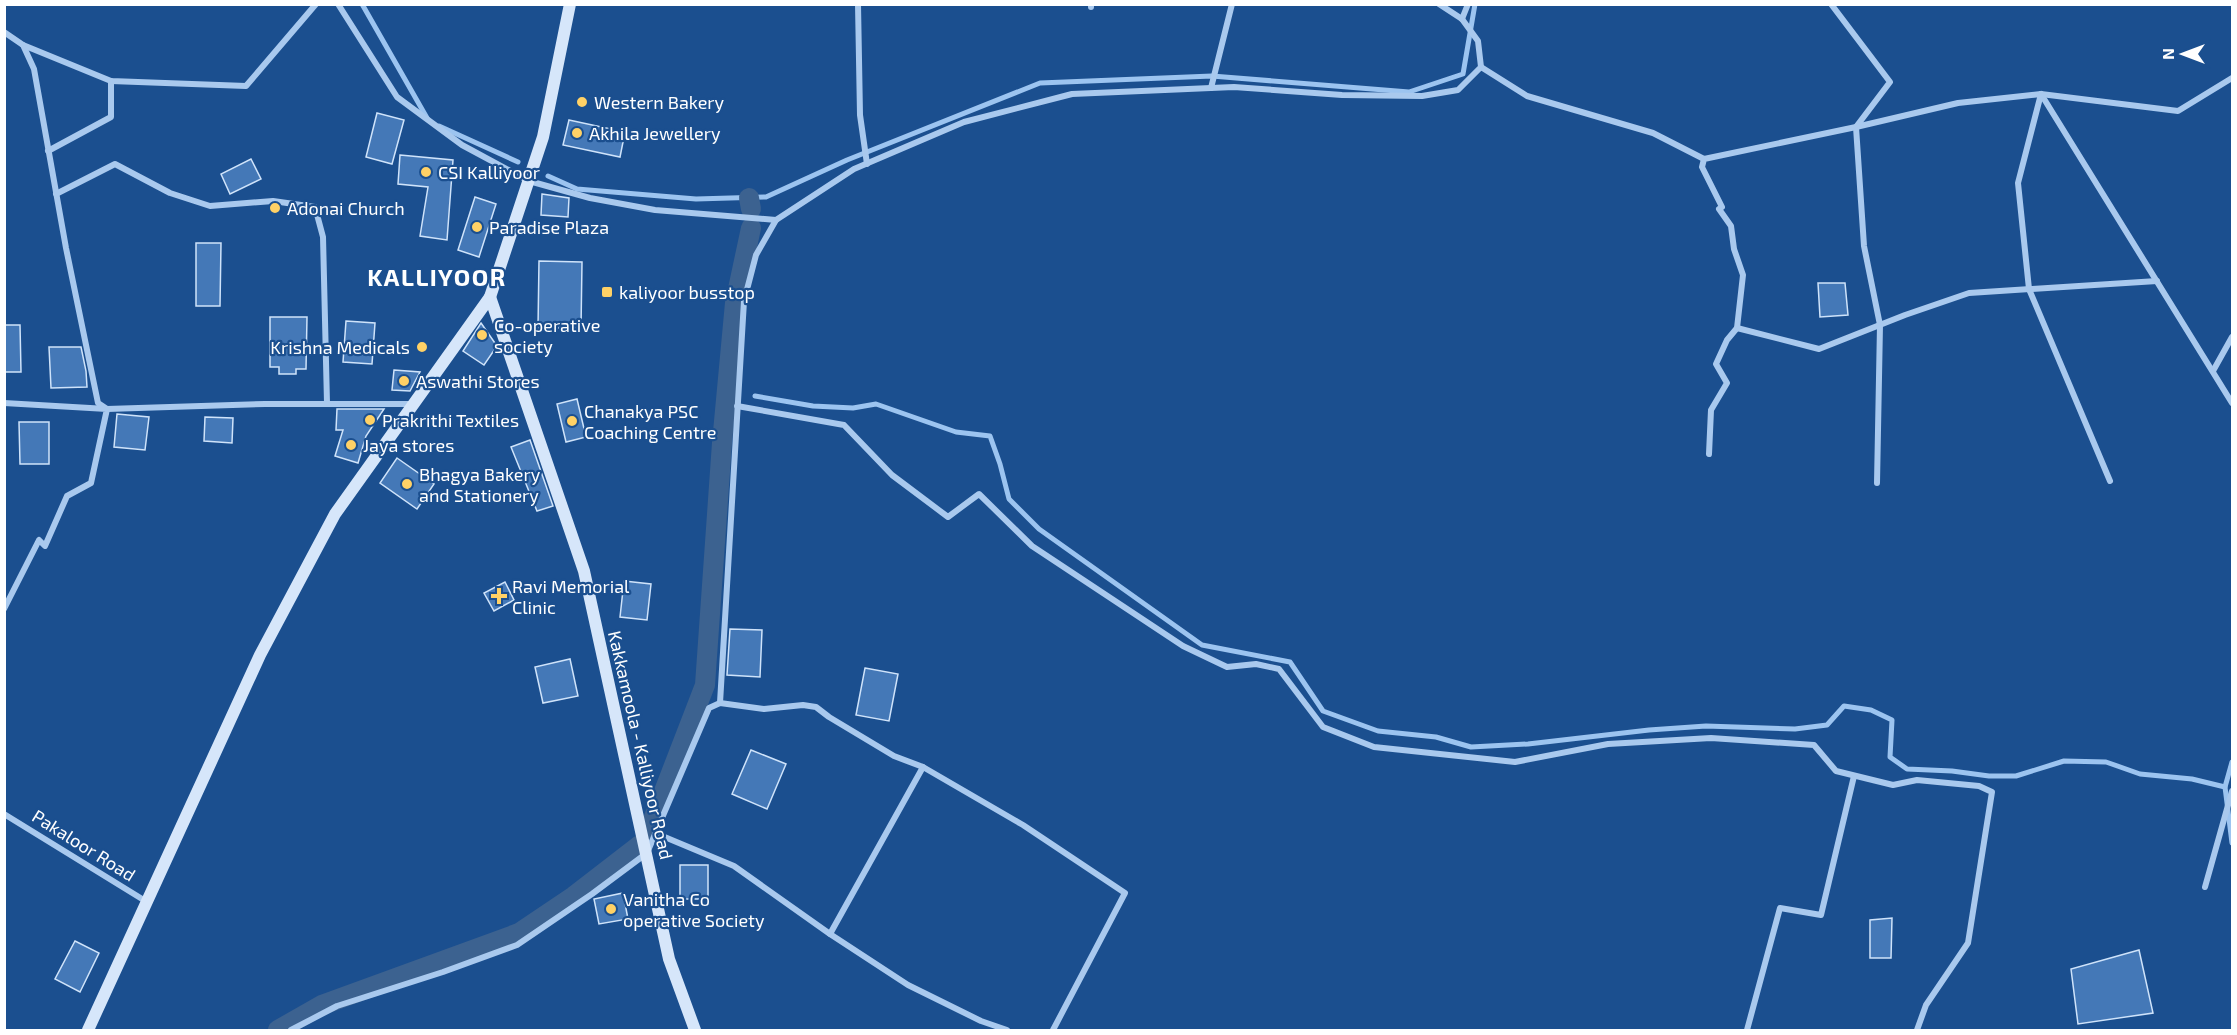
<svg xmlns="http://www.w3.org/2000/svg" width="2237" height="1035" font-family="'Exo 2',sans-serif">
  <rect width="100%" height="100%" fill="#1b4f8f"/>
  <g fill="none" stroke-linecap="round" stroke-linejoin="round">
    <g stroke="#9cc4f0" stroke-width="5">
      <path d="M362,4L427,118"/>
      <path d="M439,126L518,162"/>
      <path d="M548,176L577,189L696,199L766,197L847,160L1040,83L1212,76L1409,92L1463,74L1475,4"/>
      <path d="M727,393H728"/>
      <path d="M755,396L813,406L853,408L876,404L956,432L990,436L1000,464L1009,499L1039,529L1202,645L1290,662L1323,711L1378,731L1436,737L1471,747L1528,744L1649,730L1706,726L1795,729L1827,725L1844,706L1871,710L1892,720L1890,757L1907,769L1952,771L1989,776H2016L2064,761L2106,762L2140,774L2192,779L2225,787"/>
      <path d="M2232,762L2225,787L2232,843"/>
    </g>
    <g stroke="#3c6290" stroke-width="20">
      <path d="M749,198L751,209"/>
      <path d="M646,838L705,685L722,443L735,303L751,228"/>
      <path d="M278,1030L322,1005L519,933L574,896L640,845"/>
    </g>
  </g>
  <g fill="#4478b7" stroke="#cfe3fa" stroke-width="1.5">
    <path d="M377,113L404,120L392,164L366,157Z"/>
    <path d="M569,120L625,132L620,157L563,145Z"/>
    <path d="M400,155L453,160L447,240L420,236L428,187L398,184Z"/>
    <path d="M251,159L261,179L230,194L221,174Z"/>
    <path d="M542,194L569,198L568,217L541,215Z"/>
    <path d="M475,197L496,204L479,257L458,250Z"/>
    <path d="M196,243H221L220,306H196Z"/>
    <path d="M539,261L582,262L581,328H538Z"/>
    <path d="M1818,283H1845L1848,315L1820,317Z"/>
    <path d="M270,317H307L306,369H296V374H279V367H270Z"/>
    <path d="M346,321L375,323L372,364L343,362Z"/>
    <path d="M481,323L497,346L484,365L463,351Z"/>
    <path d="M4,325H20L21,372H4Z"/>
    <path d="M49,347H81L86,371L87,387L51,388Z"/>
    <path d="M394,370L420,372L410,391L392,390Z"/>
    <path d="M577,399L586,437L566,442L557,404Z"/>
    <path d="M337,409H384L366,436L358,463L335,456L343,430H336Z"/>
    <path d="M117,414L149,417L145,450L114,447Z"/>
    <path d="M205,417L233,418L232,443L204,441Z"/>
    <path d="M19,422H49V464H20Z"/>
    <path d="M530,440L553,506L537,511L511,447Z"/>
    <path d="M397,458L434,484L417,509L380,483Z"/>
    <path d="M624,581L651,584L647,620L620,617Z"/>
    <path d="M505,582L514,600L494,611L484,593Z"/>
    <path d="M730,629L762,630L760,677L727,675Z"/>
    <path d="M570,659L578,696L543,703L535,667Z"/>
    <path d="M865,668L898,674L889,721L856,715Z"/>
    <path d="M751,750L786,764L767,809L732,794Z"/>
    <rect x="680" y="865" width="28" height="34"/>
    <path d="M623,893L628,919L599,924L594,899Z"/>
    <path d="M1892,918L1891,958H1870V920Z"/>
    <path d="M75,941L99,953L80,992L55,979Z"/>
    <path d="M2139,950L2153,1013L2078,1024L2071,969Z"/>
  </g>
  <g fill="none" stroke-linecap="round" stroke-linejoin="round">
    <g stroke="#a9c9ee" stroke-width="6">
      <path d="M338,4L397,97L462,145L529,181L590,198L655,210L776,220"/>
      <path d="M858,4L860,115L867,164"/>
      <path d="M1831,4L1890,82L1856,127L1864,246L1880,325L1877,483"/>
      <path d="M1091,7V4"/>
      <path d="M1462,19L1468,4"/>
      <path d="M4,32L23,45L34,69L66,248L98,403L107,409L265,404H413"/>
      <path d="M23,45L111,81L246,86L316,4"/>
      <path d="M1481,67L1527,96L1653,133L1704,159"/>
      <path d="M1211,88L1232,4"/>
      <path d="M2041,94L2018,183L2029,289L2110,481"/>
      <path d="M2041,94L2232,403"/>
      <path d="M48,151L111,117V81"/>
      <path d="M56,194L115,164L170,193L210,206L273,201L315,207L323,237L327,403"/>
      <path d="M1737,328L1819,349L1905,315L1969,293L2157,281"/>
      <path d="M2213,371L2232,337"/>
      <path d="M4,403L107,409L91,483L67,496L45,546L39,540L4,609"/>
      <path d="M737,406L844,425L892,475L948,517L979,494L1032,546L1183,646L1227,667L1256,664L1279,669L1323,727L1374,747L1515,762L1608,744L1711,738L1814,745L1836,771L1893,785L1917,780L1979,786L1992,792L1968,943L1926,1005L1917,1030"/>
      <path d="M1709,454L1711,410L1727,383L1716,364L1727,340L1737,328L1743,275L1734,249L1731,226L1719,209L1722,207L1702,167L1704,159L1856,127L1958,103L2041,94L2178,111L2232,78"/>
      <path d="M720,703L744,301L756,255L776,220L854,169L964,122L1072,94L1234,87L1342,95L1422,96L1458,90L1481,67L1478,41L1462,19L1439,4"/>
      <path d="M4,814L147,902"/>
      <path d="M655,833L734,866L830,934L908,985L981,1021L1007,1030"/>
      <path d="M2205,887L2232,791"/>
      <path d="M830,934L923,767"/>
      <path d="M291,1030L337,1006L443,972L517,945L592,894L647,853L709,708L720,703L764,709L803,705L816,707L829,717L894,756L923,767L1023,825L1125,893L1053,1030"/>
      <path d="M1747,1030L1780,908L1821,915L1854,776"/>
    </g>
    <g stroke="#d6e6fa" stroke-width="12">
      <path d="M490,297L584,571L669,959L695,1030"/>
      <path d="M88,1030L260,655L335,514L490,297L543,137L570,4"/>
    </g>
  </g>
  <g fill="#ffd166" stroke="#1b4f8f" stroke-width="2">
    <circle cx="582" cy="102" r="6"/>
    <circle cx="577" cy="133" r="6"/>
    <circle cx="426" cy="172" r="6"/>
    <circle cx="275" cy="208" r="6"/>
    <circle cx="477" cy="227" r="6"/>
    <rect x="601" y="286" width="12" height="12" rx="3"/>
    <circle cx="482" cy="335" r="6"/>
    <circle cx="422" cy="347" r="6"/>
    <circle cx="404" cy="381" r="6"/>
    <circle cx="370" cy="420" r="6"/>
    <circle cx="572" cy="421" r="6"/>
    <circle cx="351" cy="445" r="6"/>
    <circle cx="407" cy="484" r="6"/>
    <path d="M496 587h6v6h6v6h-6v6h-6v-6h-6v-6h6z"/>
    <circle cx="611" cy="909" r="6"/>
  </g>
  <g text-anchor="middle" dominant-baseline="central" stroke-width="4.5" stroke-linejoin="round" paint-order="stroke">
    <g font-size="18" fill="#fff" stroke="#1b4f8f" text-anchor="start">
      <text x="594" y="102">Western Bakery</text>
      <text x="589" y="133">Akhila Jewellery</text>
      <text x="438" y="172">CSI Kalliyoor</text>
      <text x="287" y="208">Adonai Church</text>
      <text x="489" y="227">Paradise Plaza</text>
      <text x="619" y="292">kaliyoor busstop</text>
      <text x="494" y="325">Co-operative<tspan x="494" dy="21">society</tspan></text>
      <text x="410" y="347" text-anchor="end">Krishna Medicals</text>
      <text x="416" y="381">Aswathi Stores</text>
      <text x="584" y="411">Chanakya PSC<tspan x="584" dy="21">Coaching Centre</tspan></text>
      <text x="382" y="420">Prakrithi Textiles</text>
      <text x="363" y="445">Jaya stores</text>
      <text x="419" y="474">Bhagya Bakery<tspan x="419" dy="21">and Stationery</tspan></text>
      <text x="512" y="586">Ravi Memorial<tspan x="512" dy="21">Clinic</tspan></text>
      <text x="623" y="899">Vanitha Co<tspan x="623" dy="21">operative Society</tspan></text>
    </g>
    <g font-size="18" fill="#fff" stroke="#1b4f8f">
      <text transform="translate(641 745) rotate(77)">Kakkamoola - Kalliyoor Road</text>
      <text transform="translate(84 845) rotate(32)">Pakaloor Road</text>
    </g>
    <g font-size="24" font-weight="bold" letter-spacing="1.5" fill="#fff" stroke="#1b4f8f">
      <text x="437" y="276">KALLIYOOR</text>
    </g>
  </g>
  <rect width="2237" height="1035" fill="none" stroke="#ffffff" stroke-width="12"/>
  <g transform="translate(2183 54) rotate(270)" stroke="#1b4f8f" stroke-width="4.5" paint-order="stroke">
  <path d="M0-4.5L10 22L0 15L-10 22Z" fill="#ffffff"/>
  <text y="-9" font-size="16" font-weight="bold" text-anchor="middle" fill="#ffffff">N</text>
  </g>
</svg>
